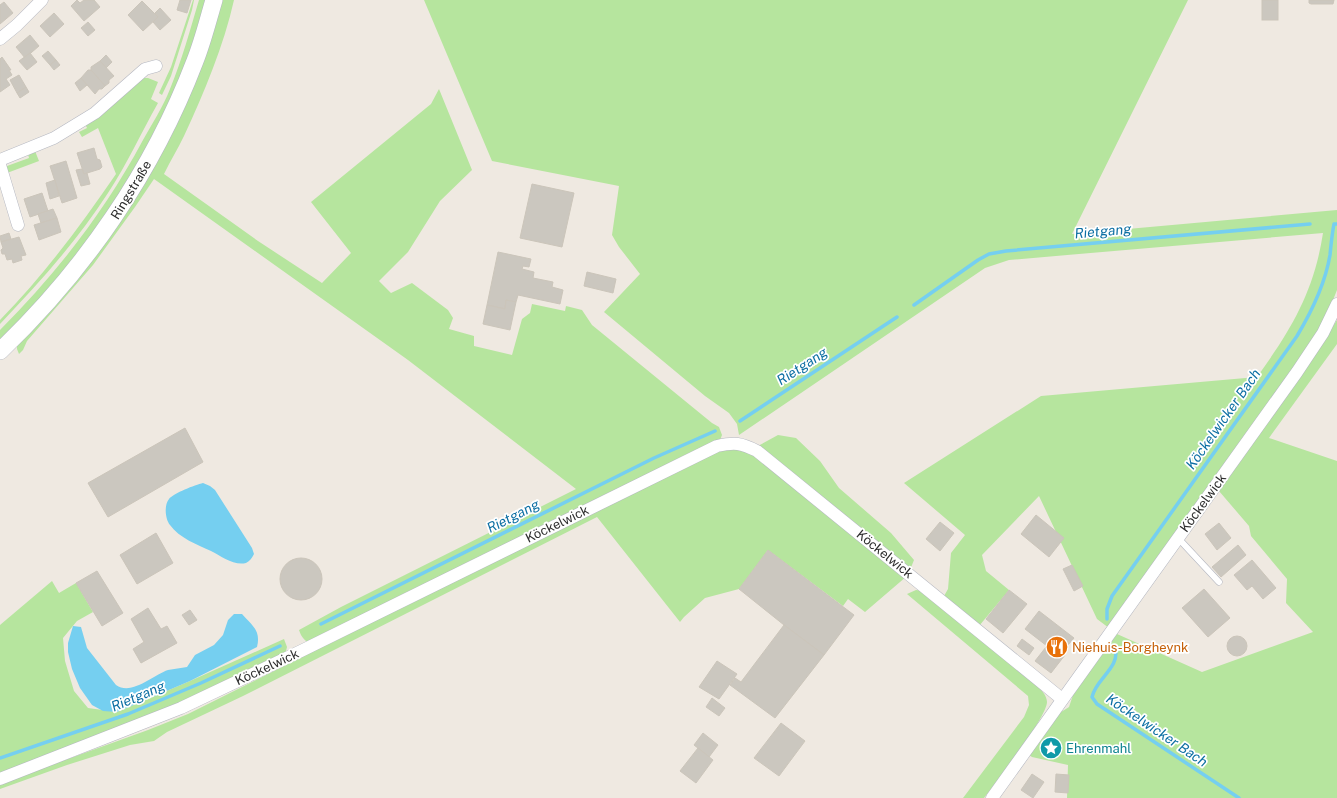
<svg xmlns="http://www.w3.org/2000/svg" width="1337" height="798" font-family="'Public Sans',sans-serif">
  <rect width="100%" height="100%" fill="#efe9e1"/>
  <g fill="#b6e59e">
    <path d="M193,0H194L192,10L171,76L162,95L159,93L171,67Z"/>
    <path d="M199,0H207L176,91L125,189L71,265L0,342V330C57,273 105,211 143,140C152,124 163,107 170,89C182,60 190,30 199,0Z"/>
    <path d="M219,0H234C224,45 204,93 184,136C178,149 170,161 164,174L258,241L322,283L351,253L311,202L431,104L439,89L472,170L440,201L408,252L379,281L391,293L412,283L448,310L453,318L449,329L474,336V346L512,355L522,319L530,313L532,304L565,311L566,306L582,310L592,325L712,423L719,427L722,435L720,440L309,643C303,639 301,636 299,630L341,607L576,489L408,360L154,179L135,207L93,265L27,341L23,350L19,354L17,349V343L134,199Z"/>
    <path d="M424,0H1188L1072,234L1337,210V290L1327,315L1316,337L1109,628L1097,619L1039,496L982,555L986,571L1009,590L979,626L944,596L948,589L951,553L965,535L904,483L1041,396L1257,377C1291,330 1314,292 1323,233L1009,260L985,268L739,435L737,424L729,413L705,396L604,312L640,274L619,247L612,235L619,186L492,161Z"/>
    <path d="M142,78H148L158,82L151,99L158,103C141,133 127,164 108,193C77,241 39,283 0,324V320C44,275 81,225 116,174L98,128L82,137L79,132L87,128L85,124Z"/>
    <path d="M35,151L39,161L7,173V166L29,158L28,154Z"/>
    <path d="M1337,320V344L1269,438L1337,461V798H1067L1068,765L1032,757L1029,755L1058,714L1069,707L1073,695L1117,634L1202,672L1313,632L1286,603L1287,579L1251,536L1249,526L1219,491L1298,380Z"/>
    <path d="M778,435L796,438L820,461L839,488L891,533L914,560L910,570L758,446Z"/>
    <path d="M732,447L755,454L907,576L865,612L848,599L843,606L768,550L739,589L705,598L684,617L680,622L597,517L243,696L167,732L154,741L130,745L67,765L0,789V784L18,777L148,730L188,714L708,454Z"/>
    <path d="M52,581L59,593L76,583L93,612L77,621L63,638L65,661L74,691L88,708L117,712L190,681L284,639L287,647L285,655L174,708L0,775V625Z"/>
    <path d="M916,590L923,591L1036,684C1040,689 1047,695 1047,702C1047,717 996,782 984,798H963L1024,717L1029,705L1028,696L907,594Z"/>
  </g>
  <g fill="#75cff0">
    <path d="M203,483L210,486L215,490L252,548L254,554C252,558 250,561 246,563C234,566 221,556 211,551C198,545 179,538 170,525C165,519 164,505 169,499C174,493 195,485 203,483Z"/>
    <path d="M234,614H242C253,626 261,631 257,647L190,681L117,712L103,711L92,705L80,688L72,669L68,652V643L73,626L81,627L87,648L116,685C132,696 153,675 168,670C174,669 181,668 187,667L195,655L214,645L223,635L228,620Z"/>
  </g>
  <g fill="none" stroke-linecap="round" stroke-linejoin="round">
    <g stroke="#75cff0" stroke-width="3.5">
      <path d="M914,305L978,260L989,254L1006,251L1310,224"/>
      <path d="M740,421L897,317"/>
      <path d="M1107,619V609L1112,596L1297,336C1312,311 1325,285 1330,255C1331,245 1332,234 1334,224H1337"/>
      <path d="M321,624L654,458L715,431"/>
      <path d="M1115,647C1121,668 1096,678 1092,697L1097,704L1239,798"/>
      <path d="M0,758L128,714L201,683L280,646"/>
    </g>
  </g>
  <g fill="#cbc7bf" stroke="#cbc5ba">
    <path d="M77,0L80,3L84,0H94L100,7L84,21L71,6Z"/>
    <path d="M180,0H191L187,13L177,10Z"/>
    <rect x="1262" y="0" width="16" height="20"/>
    <path d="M1309,0H1334L1333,4H1311L1309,3Z"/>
    <path d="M142,1L158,17L143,31L128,15Z"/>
    <path d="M4,2L13,13L0,24V5Z"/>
    <path d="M160,8L171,20L160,30L153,22L158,17L155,13Z"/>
    <path d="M54,13L64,24L50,37L40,26Z"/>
    <path d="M88,22L95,30L88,36L81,28Z"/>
    <path d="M30,35L39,46L25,58L16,47Z"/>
    <path d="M48,51L56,60L50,65L42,56Z"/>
    <path d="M30,53L37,62L27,70L19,61Z"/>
    <path d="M106,55L112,62L106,68L100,61Z"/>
    <path d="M2,57L11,70H9L12,75L6,79L10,85L0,92V59Z"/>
    <path d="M56,60L60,65L54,70L50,65Z"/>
    <path d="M100,61L114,76L109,80V83L105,86L91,70V67Z"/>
    <path d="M88,70H91L105,86L102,89H99L95,94L81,78Z"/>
    <path d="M19,75L26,87L17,93L10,80Z"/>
    <path d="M81,78L87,85L80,91L75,83Z"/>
    <path d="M26,87L29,92L20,98L17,93Z"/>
    <path d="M94,148L97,159L100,160L102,167L100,169L84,174L77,153Z"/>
    <path d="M66,161L77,198L62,203L50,166Z"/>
    <path d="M82,169L84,174L87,173L90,184L81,186L76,170Z"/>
    <path d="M55,180L59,196L50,199L46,183Z"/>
    <path d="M532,184L574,193L562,247L520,238Z"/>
    <path d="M42,193L48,211L30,217L24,199Z"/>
    <path d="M53,209L57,218L41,223L38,214Z"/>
    <path d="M57,218L61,232L39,240L34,225Z"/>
    <path d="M9,233L11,239L1,242L0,236Z"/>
    <path d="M19,237L26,255L21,256L22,260L13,263L12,259L7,260L5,254H2L1,250L3,248L1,242Z"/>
    <path d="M498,252L531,259L529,267L523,266L522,269L534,272L533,278L553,282L552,287L563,290L560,304L518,295L516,302L506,300L505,309L487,305Z"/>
    <path d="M587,272L616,279L613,293L584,286Z"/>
    <path d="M506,300L516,302L510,330L483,324L487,305L505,309Z"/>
    <path d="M185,428L203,462L108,517L88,483Z"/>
    <path d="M1036,515L1064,538L1049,557L1021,534Z"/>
    <path d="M940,522L954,533L940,551L926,539Z"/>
    <path d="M1219,523L1231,538L1217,550L1205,534Z"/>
    <path d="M156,533L173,563L137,584L120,555Z"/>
    <path d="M1238,545L1246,555L1221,577L1212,567Z"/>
    <path d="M768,550L854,615L824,655L784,625L739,589Z"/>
    <circle cx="301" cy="579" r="21"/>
    <path d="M1252,560L1276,588L1263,599L1252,586L1247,590L1234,575Z"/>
    <path d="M1072,565L1083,586L1074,591L1063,569Z"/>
    <path d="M97,571L123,613L102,626L76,583Z"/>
    <path d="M1204,589L1230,618L1208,637L1182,608Z"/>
    <path d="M1009,590L1027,604L1003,633L986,619Z"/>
    <path d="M148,608L161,629L167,626L177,643L141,663L133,649L144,642L131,619Z"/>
    <path d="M190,610L197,620L189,625L182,615Z"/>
    <path d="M1039,611L1061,628L1047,646L1025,629Z"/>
    <path d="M784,625L824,655L775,718L730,685L735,678L741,682Z"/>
    <path d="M1061,628L1074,638L1062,652L1065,655L1051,673L1035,661Z"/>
    <circle cx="1237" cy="646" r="10"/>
    <path d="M1022,639L1034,648L1029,655L1017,646Z"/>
    <path d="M717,661L737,674L719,699L699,687Z"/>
    <path d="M712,698L725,708L719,716L706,707Z"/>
    <path d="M781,723L805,741L779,776L754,758Z"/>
    <path d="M703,733L718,745L709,757L694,745Z"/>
    <path d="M698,748L713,760L696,783L680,771Z"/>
    <path d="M1032,774L1044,782L1033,798L1021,790Z"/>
    <path d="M1056,774L1069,775L1068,793L1055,792Z"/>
  </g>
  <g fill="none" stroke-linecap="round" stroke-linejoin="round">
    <g stroke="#b4b7c1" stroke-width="7">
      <path id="service" d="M1178,538L1219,582"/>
    </g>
    <g stroke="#b4b7c1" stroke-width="13">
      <g id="minor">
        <path d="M0,39L17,25L42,0"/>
        <path d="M0,160L54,138L95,113L145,69L156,66"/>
        <path d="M0,165L18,225"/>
        <path d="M0,779L181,708L301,651L717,446C735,442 741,443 757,451L1062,699"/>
        <path d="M992,798L1297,372L1323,333L1337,304"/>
      </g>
    </g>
    <g stroke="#b4b7c1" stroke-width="18">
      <path id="secondary" d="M0,351C85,270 153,171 195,61C203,41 208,20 214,0"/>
    </g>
    <use href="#service" stroke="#fff" stroke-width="6"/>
    <use href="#minor" stroke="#fff" stroke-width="12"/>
    <use href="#secondary" stroke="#fff" stroke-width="17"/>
  </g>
  <defs>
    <g id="restaurant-disc" transform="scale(1.15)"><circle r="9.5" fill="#e8710a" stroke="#fff"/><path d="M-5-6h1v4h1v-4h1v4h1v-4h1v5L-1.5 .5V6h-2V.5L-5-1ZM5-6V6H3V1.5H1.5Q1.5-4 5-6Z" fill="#fff"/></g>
    <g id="sight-disc" transform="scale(1.15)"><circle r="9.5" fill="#0f9aa8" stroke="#fff"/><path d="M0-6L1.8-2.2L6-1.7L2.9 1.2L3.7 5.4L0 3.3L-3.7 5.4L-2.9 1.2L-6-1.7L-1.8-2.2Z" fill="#fff"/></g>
  </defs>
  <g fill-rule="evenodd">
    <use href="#restaurant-disc" x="1057" y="647"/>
    <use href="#sight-disc" x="1051" y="748"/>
  </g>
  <g text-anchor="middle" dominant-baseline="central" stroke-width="3.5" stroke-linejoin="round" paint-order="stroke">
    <g font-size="13" fill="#2e2e2e" stroke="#fff">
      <text transform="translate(131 190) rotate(-59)">Ringstraße</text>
      <text transform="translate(1203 503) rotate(-54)">Köckelwick</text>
      <text transform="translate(557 524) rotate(-26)">Köckelwick</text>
      <text transform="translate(885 554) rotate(39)">Köckelwick</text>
      <text transform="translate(267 667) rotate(-25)">Köckelwick</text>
    </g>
    <g font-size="13" fill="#c56008" stroke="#fff" text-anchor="start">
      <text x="1072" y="647">Niehuis-Borgheynk</text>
    </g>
    <g font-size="13" fill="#0d838f" stroke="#fff" text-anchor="start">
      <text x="1066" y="748">Ehrenmahl</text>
    </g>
    <g font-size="14" font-style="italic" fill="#0d6fa3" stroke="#fff">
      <text transform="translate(1103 231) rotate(-5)">Rietgang</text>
      <text transform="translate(802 366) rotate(-33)">Rietgang</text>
      <text transform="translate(1223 419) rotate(-55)">Köckelwicker Bach</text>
      <text transform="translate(513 516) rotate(-27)">Rietgang</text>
      <text transform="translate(138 696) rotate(-23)">Rietgang</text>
      <text transform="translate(1157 730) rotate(34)">Köckelwicker Bach</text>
    </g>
  </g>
</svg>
